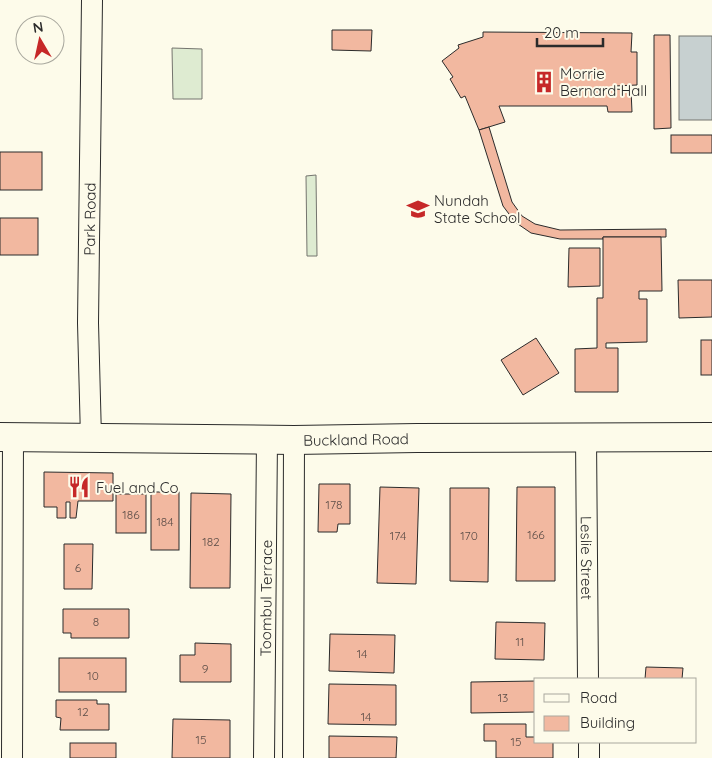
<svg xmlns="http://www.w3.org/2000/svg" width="712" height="758" font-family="Quicksand,sans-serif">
  <rect width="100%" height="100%" fill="#fdfbea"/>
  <g fill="#deebd1" stroke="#74746e">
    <path d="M172,48L202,49V99H173Z"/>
    <path d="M316,175L317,256H307L306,176Z"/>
  </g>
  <rect fill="#c7d0d0" stroke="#74746e" x="679" y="36" width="33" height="84"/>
  <g fill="#f2b8a0" stroke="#2b2b2b">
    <path d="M332,30H372L371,51L332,50Z"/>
    <path d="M483,32L632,33L631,52H637V85L614,86V89L631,90L632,112H608L607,106H499L505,122L479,130L465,96L461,98L450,79L453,77L442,61L459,48L458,45L483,37Z"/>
    <path d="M654,35H670L671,128L654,129Z"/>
    <path d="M489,127L512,202L522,216L535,224L560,230L666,229V237H603V239H560L531,233L515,222L503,206L479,130Z"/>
    <rect x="671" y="135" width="41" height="18"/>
    <rect x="0" y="152" width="42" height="38"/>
    <rect x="0" y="218" width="38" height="37"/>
    <path d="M603,237H661L662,291H639V299H647V342L606,343V348H618V392H575V349L597,348V298H603Z"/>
    <path d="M569,248H600V286L568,287Z"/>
    <path d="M678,280H712V317L679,318Z"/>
    <path d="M536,338L559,373L523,395L501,360Z"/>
    <rect x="701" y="340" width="11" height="35"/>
    <path d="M44,472L113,473V501H78L76,518H70V502H66V518H57V507H44Z"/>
    <path d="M319,484H350V524H338L337,532H318Z"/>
    <path d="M380,487L419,488L416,584L377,583Z"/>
    <path d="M517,487H555V581H516Z"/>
    <path d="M450,488H489L488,582L450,581Z"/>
    <rect x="151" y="492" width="28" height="58"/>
    <path d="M191,493L231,494L230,588H190Z"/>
    <rect x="116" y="494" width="30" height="39"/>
    <path d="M64,544H93L92,589H64Z"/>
    <path d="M63,609H129V638H71V633H63Z"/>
    <path d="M496,622L545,623L544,660L495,659Z"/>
    <path d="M330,634L395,635L394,673L329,671Z"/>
    <path d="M195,643L231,644V682H180V655H195Z"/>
    <rect x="59" y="658" width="67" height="34"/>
    <path d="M646,667L683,668L682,679H645Z"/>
    <path d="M536,681V712L471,713V682Z"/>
    <path d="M329,684L396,685V725L328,724Z"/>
    <path d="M56,700H97V704H109V730H60L61,718L56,717Z"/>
    <path d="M173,719L230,720V758H172Z"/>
    <path d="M484,724H526V737H536V742H553V758H496V741H484Z"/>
    <path d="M329,736L397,737L396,758H329Z"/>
    <rect x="70" y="743" width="46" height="15"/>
  </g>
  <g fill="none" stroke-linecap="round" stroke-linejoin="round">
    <g stroke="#2b2b2b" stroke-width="22">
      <g id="street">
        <path id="s1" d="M586,437L588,679"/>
        <path id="s2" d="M91,438L88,323L92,0"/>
        <path d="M589,742V758"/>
        <path d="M12,758L13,437"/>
        <path id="s3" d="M264,758L267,439"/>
        <path d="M293,758L294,440"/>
      </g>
    </g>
    <g stroke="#2b2b2b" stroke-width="30">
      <g id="secondary">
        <path id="s4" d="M0,437L294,440L417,438L712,437"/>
      </g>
    </g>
    <use href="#street" stroke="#fdfbea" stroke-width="20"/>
    <use href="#secondary" stroke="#fdfbea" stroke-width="28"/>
  </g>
  <defs>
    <g id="building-bare" transform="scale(1.725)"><path d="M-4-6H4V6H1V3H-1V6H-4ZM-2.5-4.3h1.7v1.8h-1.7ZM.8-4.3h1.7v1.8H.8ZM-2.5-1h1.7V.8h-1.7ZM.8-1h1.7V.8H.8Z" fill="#c62828" stroke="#fdfbea" stroke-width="2.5" paint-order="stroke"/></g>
    <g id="school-bare" transform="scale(1.725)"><path d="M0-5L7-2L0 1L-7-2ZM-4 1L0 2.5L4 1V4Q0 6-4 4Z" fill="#c62828" stroke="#fdfbea" stroke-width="2.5" paint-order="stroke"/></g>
    <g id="restaurant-bare" transform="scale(1.725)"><path d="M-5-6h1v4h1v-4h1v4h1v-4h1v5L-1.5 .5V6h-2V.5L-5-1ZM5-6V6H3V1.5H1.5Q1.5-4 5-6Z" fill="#c62828" stroke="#fdfbea" stroke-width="2.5" paint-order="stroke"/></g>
  </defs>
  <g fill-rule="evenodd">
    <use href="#building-bare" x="544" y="82"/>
    <use href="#school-bare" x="418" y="209"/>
    <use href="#restaurant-bare" x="79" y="487"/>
  </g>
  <g text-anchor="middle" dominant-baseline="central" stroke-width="4" stroke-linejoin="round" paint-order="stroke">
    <g font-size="12" fill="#5d4e48">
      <text x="334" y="504">178</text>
      <text x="131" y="514">186</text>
      <text x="165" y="521">184</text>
      <text x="536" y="534">166</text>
      <text x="398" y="535">174</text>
      <text x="469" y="535">170</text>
      <text x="211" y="541">182</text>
      <text x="78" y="567">6</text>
      <text x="96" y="621">8</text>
      <text x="520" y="641">11</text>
      <text x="362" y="653">14</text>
      <text x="205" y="668">9</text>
      <text x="93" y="675">10</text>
      <text x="503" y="697">13</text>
      <text x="83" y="711">12</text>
      <text x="366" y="716">14</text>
      <text x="201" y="739">15</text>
      <text x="516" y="741">15</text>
    </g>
    <g font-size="15" fill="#2b2b2b" stroke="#fdfbea" text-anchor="start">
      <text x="560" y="73">Morrie<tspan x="560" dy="17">Bernard Hall</tspan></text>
      <text x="434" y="200">Nundah<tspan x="434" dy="17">State School</tspan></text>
      <text x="96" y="487">Fuel and Co</text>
    </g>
    <g font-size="15" fill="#2b2b2b" stroke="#fdfbea">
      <text stroke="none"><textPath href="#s2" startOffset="219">Park Road</textPath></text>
      <text stroke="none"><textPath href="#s4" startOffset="356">Buckland Road</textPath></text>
      <text stroke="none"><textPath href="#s1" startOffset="121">Leslie Street</textPath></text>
      <text stroke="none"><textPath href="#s3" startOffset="160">Toombul Terrace</textPath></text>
    </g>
  </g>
  <rect x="534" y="678" width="162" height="65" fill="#fdfbea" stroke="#a9a89e"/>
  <rect x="544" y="694" width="25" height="8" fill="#fdfbea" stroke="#a9a89e"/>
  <text x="580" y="703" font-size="15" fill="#2b2b2b">Road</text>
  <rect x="544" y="716" width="25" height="15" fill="#f2b8a0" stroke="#a9a89e"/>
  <text x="580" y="728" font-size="15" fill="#2b2b2b">Building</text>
  <g transform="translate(40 40) rotate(351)"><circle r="24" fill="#fdfbea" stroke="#a9a89e"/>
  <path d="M0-4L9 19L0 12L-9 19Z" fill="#c62828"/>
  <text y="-8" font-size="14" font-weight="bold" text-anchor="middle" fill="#2b2b2b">N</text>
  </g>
  <path d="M537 38v8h66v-8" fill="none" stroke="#2b2b2b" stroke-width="2.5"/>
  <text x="544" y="38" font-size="15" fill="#2b2b2b" stroke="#fdfbea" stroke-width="4" paint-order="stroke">20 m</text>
</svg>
